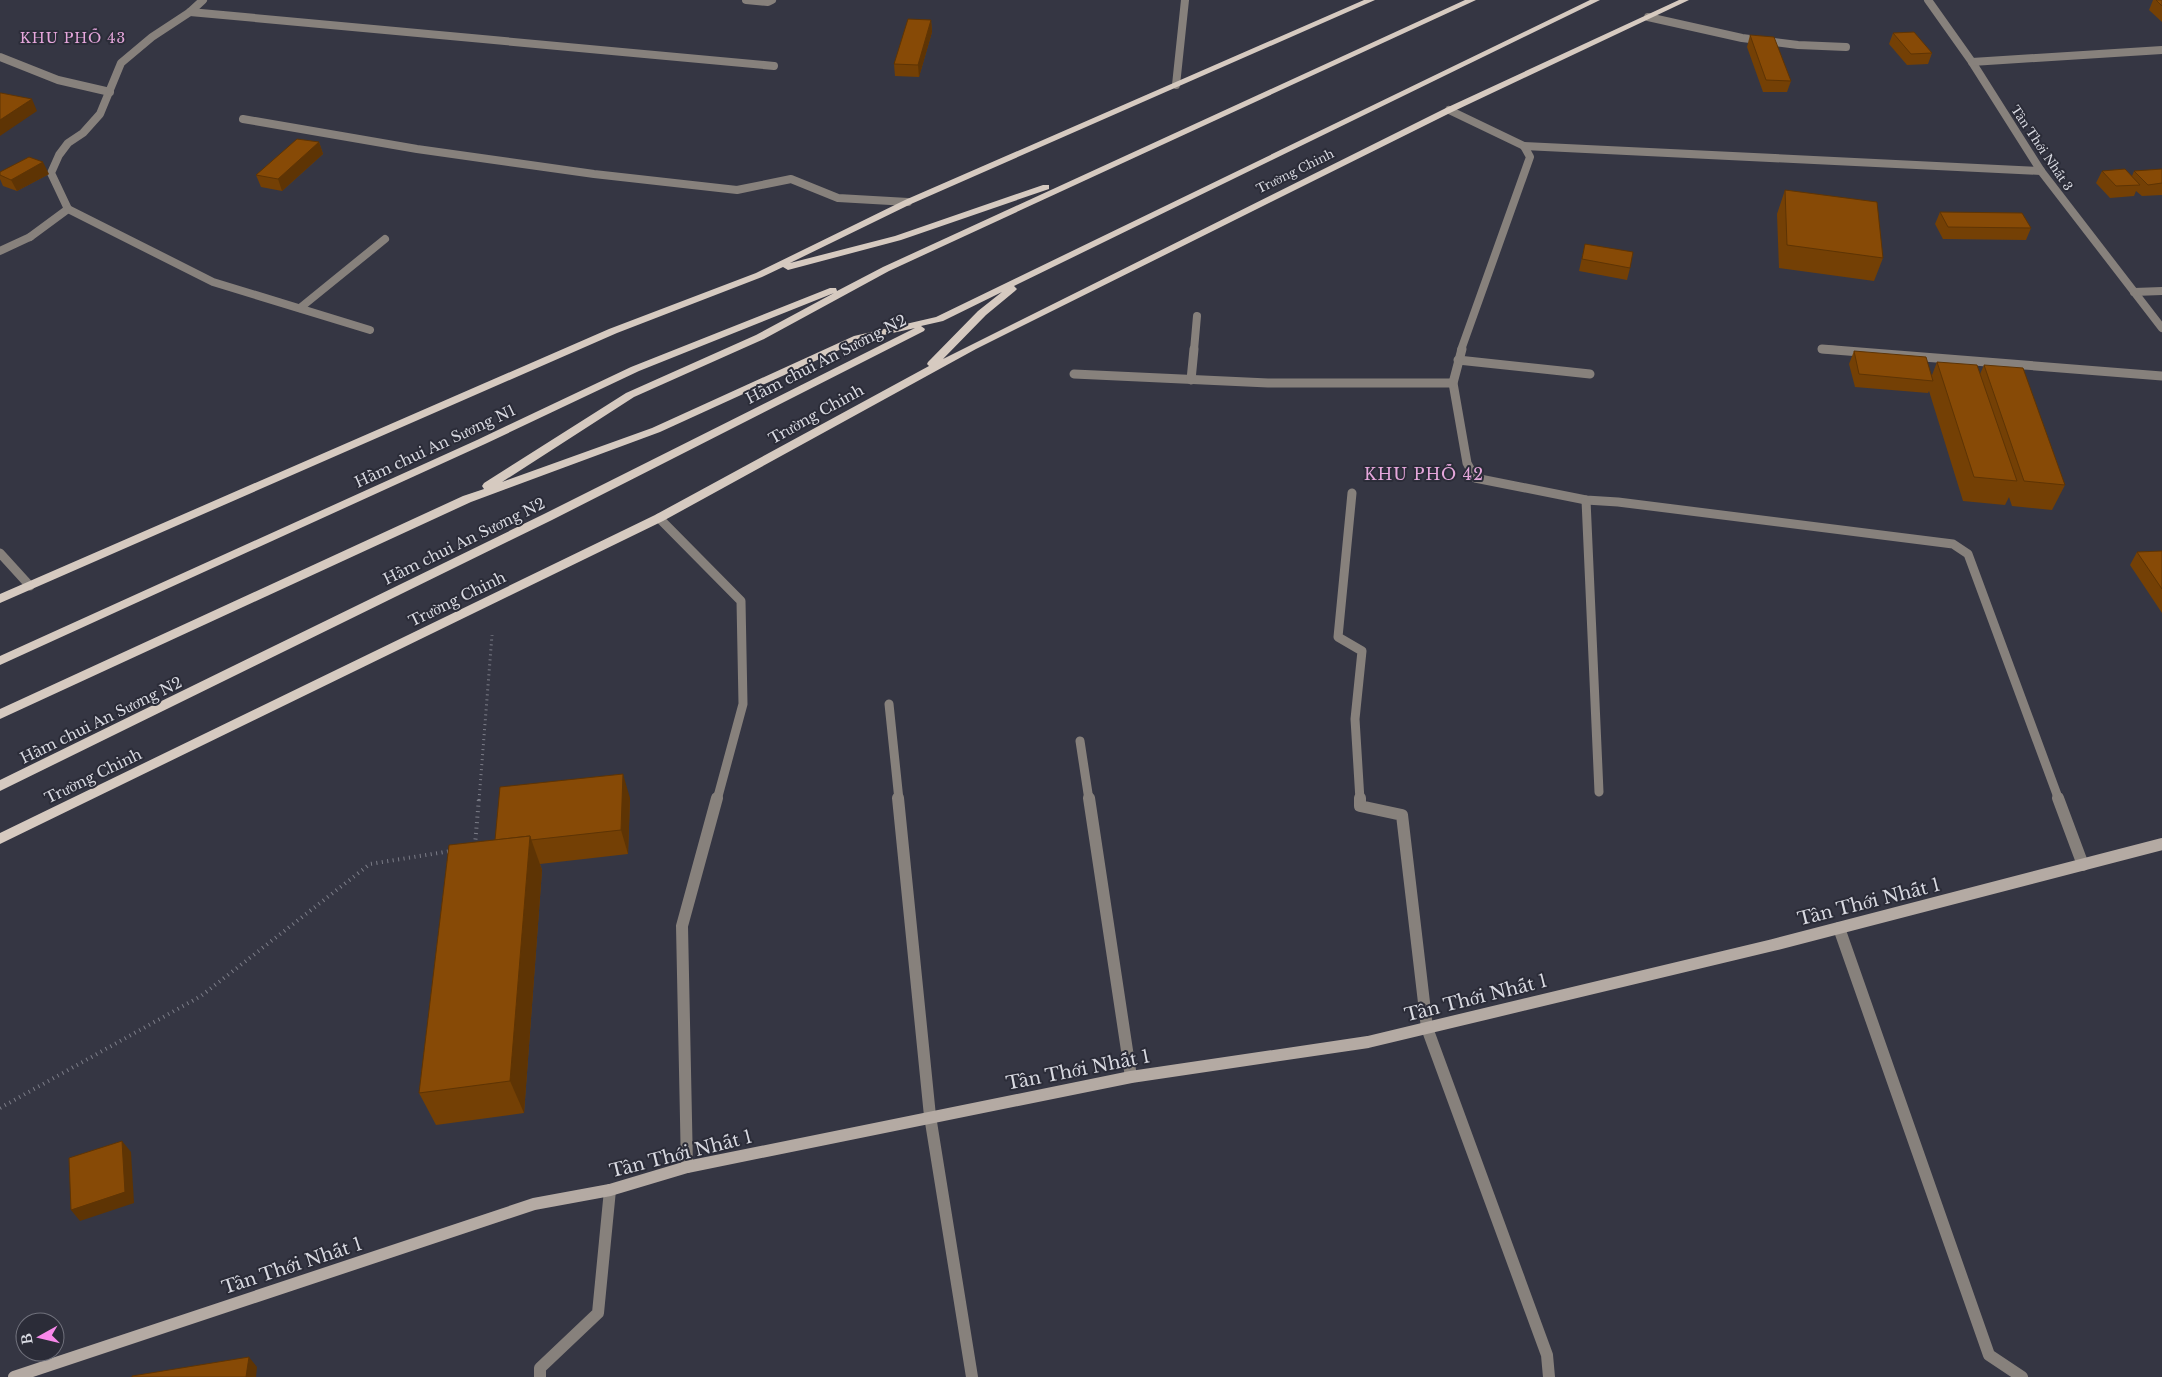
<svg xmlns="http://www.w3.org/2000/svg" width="2162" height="1377" font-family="'Libre Baskerville',serif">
  <rect width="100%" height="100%" fill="#353643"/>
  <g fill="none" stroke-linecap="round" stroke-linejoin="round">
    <path stroke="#7d7e89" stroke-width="3" stroke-dasharray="1 4" stroke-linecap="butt" d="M479,800L492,635"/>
    <g stroke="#7d7e89" stroke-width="4" stroke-dasharray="1 4.5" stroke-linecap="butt">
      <path d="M475,845L479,798"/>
      <path d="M0,1108L201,996L370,864L451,851"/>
    </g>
    <g stroke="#87817c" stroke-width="8">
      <path d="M190,12L774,66"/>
      <path d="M1648,17L1742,38L1798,45L1846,47"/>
      <path d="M1449,110L1524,146L1530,157L1461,350"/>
      <path d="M1524,146L2041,171"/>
      <path d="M30,237L68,209L51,173L59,155L68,143L83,133L100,114L121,63L152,37L190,12L203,0"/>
      <path d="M1194,350L1197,316"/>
    </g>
    <g stroke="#87817c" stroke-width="9">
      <path d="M1462,349L1453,383L1467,463L1475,478L1586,500L1618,502L1953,544L1968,554L2059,800"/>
      <path d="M1074,374L1268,383H1453"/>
      <path d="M1191,380L1194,349"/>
      <path d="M1352,493L1338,637L1362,651L1355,719L1360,800"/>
      <path d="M1586,500L1599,792"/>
      <path d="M659,518L741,601L743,704L717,800"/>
    </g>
    <g stroke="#87817c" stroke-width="12">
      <path d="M1360,798V806L1402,815L1427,1028"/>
      <path d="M2058,798L2083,865"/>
      <path d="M1839,928L1989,1355L2022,1377"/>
      <path d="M687,1167L682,926L717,798"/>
    </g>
    <g stroke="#87817c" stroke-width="8">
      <path d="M746,0L768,2L772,0"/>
      <path d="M1928,0L1972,62L2041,171L2162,328"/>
      <path d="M0,57L58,80L110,92"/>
      <path d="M1972,62L2162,50"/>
      <path d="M1176,85L1185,0"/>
      <path d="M243,119L417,149L594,174L737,190L791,179L838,198L908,202"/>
      <path d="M68,209L213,282L370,330"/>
      <path d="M0,251L30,237"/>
      <path d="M2134,292L2162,291"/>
      <path d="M300,308L385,239"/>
      <path d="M1822,349L1837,350"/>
    </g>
    <g stroke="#87817c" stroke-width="9">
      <path d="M1822,349L2162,376"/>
      <path d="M1458,360L1590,374"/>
      <path d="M0,553L30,586"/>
      <path d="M889,704L899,800"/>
      <path d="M1080,741L1089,800"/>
    </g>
    <g stroke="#87817c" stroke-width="12">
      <path d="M898,798L930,1116L972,1377"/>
      <path d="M1089,798L1131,1077"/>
      <path d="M1427,1028L1547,1355L1549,1377"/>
      <path d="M540,1377V1368L598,1313L610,1190"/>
    </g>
    <path stroke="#b4aaa3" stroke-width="12" d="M14,1377L534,1204L610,1190L687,1167L1131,1077L1368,1042L1773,945L2162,844"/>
    <g fill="#d6cac0" fill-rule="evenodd">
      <path d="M1364,0H1375L911,204L790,263L895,236L1043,185H1049V189L901,240L788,270L783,267L762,277L617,333L0,603V594L609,329L756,273L905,200Z"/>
      <path d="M1465,0H1476L889,271L764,339L634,397L502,482L652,428L854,336L936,317L1590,0H1600L1014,286L1017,289L1015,291L986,315L943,359L1446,108L1679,0H1689L1452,112L976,349L663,521L0,844V833L655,515L929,366L927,364L928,362L978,311L1002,292L943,321L921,326L925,329L924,331L552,520L0,791V780L544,514L915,328L861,340L660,432L471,502L0,719V709L463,496L484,489L482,486L484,483L626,393L756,335L834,293L639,371L485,444L0,665V656L477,440L631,367L830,288H836L837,291L883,267Z"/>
    </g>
  </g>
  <g fill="#744005">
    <path d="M2153,0H2162V22L2149,10Z"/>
    <path d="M931,20L932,32L919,77L895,76L894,64Z"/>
    <path d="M1893,33L1932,53L1928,64L1907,65L1889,44Z"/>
    <path d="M1750,35L1791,81L1787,92H1763L1747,47Z"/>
    <path d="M319,142L323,154L282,191L261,187L256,175Z"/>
    <path d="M2162,169V195L2142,196L2136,191L2134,196L2110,198L2096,183L2102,171L2132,176L2134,171Z"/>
    <path d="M0,172L49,174L17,191L3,186L0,179Z"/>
    <path d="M1785,190L1883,258L1874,281L1779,268L1777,214Z"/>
    <path d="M1940,212L2031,228L2026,240L1943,239L1935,224Z"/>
    <path d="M1585,244L1630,268L1627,280L1579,271Z"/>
    <path d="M1854,351L1932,375L1937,362L1980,374L1984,365L2065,485L2052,510L2012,506L2009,497L2005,505L1963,501L1929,391L1928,393L1855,387L1849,364Z"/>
    <path d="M2162,551V613L2130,565L2137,552Z"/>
    <path d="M630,798L628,854L540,864L542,870L524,1113L436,1125L419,1093L495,840Z"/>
  </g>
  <g fill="#5e3404">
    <path d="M931,20L932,32L919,77L918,65Z"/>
    <path d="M32,99L37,111L0,136V120Z"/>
    <path d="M319,142L323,154L282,191L278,179Z"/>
    <path d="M43,162L49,174L17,191L11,180Z"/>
    <path d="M623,774L630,798L628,854L621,830Z"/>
    <path d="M530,836L542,870L524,1113L510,1081Z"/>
    <path d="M122,1141L131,1152L134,1203L80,1221L71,1210Z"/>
    <path d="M249,1357L257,1367L256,1377H246Z"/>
  </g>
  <g fill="#874a06" stroke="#5e3404">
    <path d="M2156,0H2162V6Z"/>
    <path d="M908,19L931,20L918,65L894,64Z"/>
    <path d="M1914,32L1932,53L1911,54L1893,33Z"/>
    <path d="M1750,35L1774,37L1791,81L1766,80Z"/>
    <path d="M0,93H1L32,99L0,120Z"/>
    <path d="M297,139L319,142L278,179L256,175Z"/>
    <path d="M29,157L43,162L11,180L0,175V172Z"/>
    <path d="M2125,169L2140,185L2116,186L2102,171Z"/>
    <path d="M2162,169V183L2148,185L2134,171Z"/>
    <path d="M1785,190L1877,202L1883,258L1787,245Z"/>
    <path d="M1940,212L2022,213L2031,228L1948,227Z"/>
    <path d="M1585,244L1633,252L1630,268L1582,259Z"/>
    <path d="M1854,351L1926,357L1933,381L1859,374Z"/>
    <path d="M1937,362L1977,365L2017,481L1974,477Z"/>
    <path d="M1984,365L2023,368L2065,485L2024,481Z"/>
    <path d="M2162,551V589L2137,552Z"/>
    <path d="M623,774L621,830L531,840L530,836L495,840L500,787Z"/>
    <path d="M530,836L510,1081L419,1093L449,845Z"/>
    <path d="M122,1141L125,1192L71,1210L69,1158Z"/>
    <path d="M249,1357L246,1377H132V1376Z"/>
  </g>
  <g text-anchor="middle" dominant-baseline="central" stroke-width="4" stroke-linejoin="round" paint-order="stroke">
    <g font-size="12" fill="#d8d9e1" stroke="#2b2c38">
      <text transform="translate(2042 148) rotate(56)">Tân Thới Nhất 3</text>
      <text transform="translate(1295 171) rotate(-26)">Trường Chinh</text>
    </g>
    <g font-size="14" letter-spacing="1" fill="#e6a7dc" stroke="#2b2c38">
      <text x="73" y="38">KHU PHỐ 43</text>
    </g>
    <g font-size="15" fill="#d8d9e1" stroke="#2b2c38">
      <text transform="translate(826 359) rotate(-27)">Hầm chui An Sương N2</text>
      <text transform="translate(816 414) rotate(-29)">Trường Chinh</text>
      <text transform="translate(435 446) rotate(-25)">Hầm chui An Sương N1</text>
      <text transform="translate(464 541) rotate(-26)">Hầm chui An Sương N2</text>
      <text transform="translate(457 599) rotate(-26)">Trường Chinh</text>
      <text transform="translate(101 720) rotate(-26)">Hầm chui An Sương N2</text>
      <text transform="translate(93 776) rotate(-26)">Trường Chinh</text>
    </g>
    <g font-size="16" letter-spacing="1" fill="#e6a7dc" stroke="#2b2c38">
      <text x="1424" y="474">KHU PHỐ 42</text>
    </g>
    <g font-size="18" fill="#d8d9e1" stroke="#2b2c38">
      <text transform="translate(1869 902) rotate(-14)">Tân Thới Nhất 1</text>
      <text transform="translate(1476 998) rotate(-14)">Tân Thới Nhất 1</text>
      <text transform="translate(1078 1070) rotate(-11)">Tân Thới Nhất 1</text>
      <text transform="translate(681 1154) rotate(-14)">Tân Thới Nhất 1</text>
      <text transform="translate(292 1266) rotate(-18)">Tân Thới Nhất 1</text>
    </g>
  </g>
  <g transform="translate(40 1337) rotate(262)"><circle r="24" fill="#2b2c38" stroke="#70717c"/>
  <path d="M0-4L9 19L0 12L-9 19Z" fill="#f888ea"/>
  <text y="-8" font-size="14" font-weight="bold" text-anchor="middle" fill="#d8d9e1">B</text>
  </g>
</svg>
